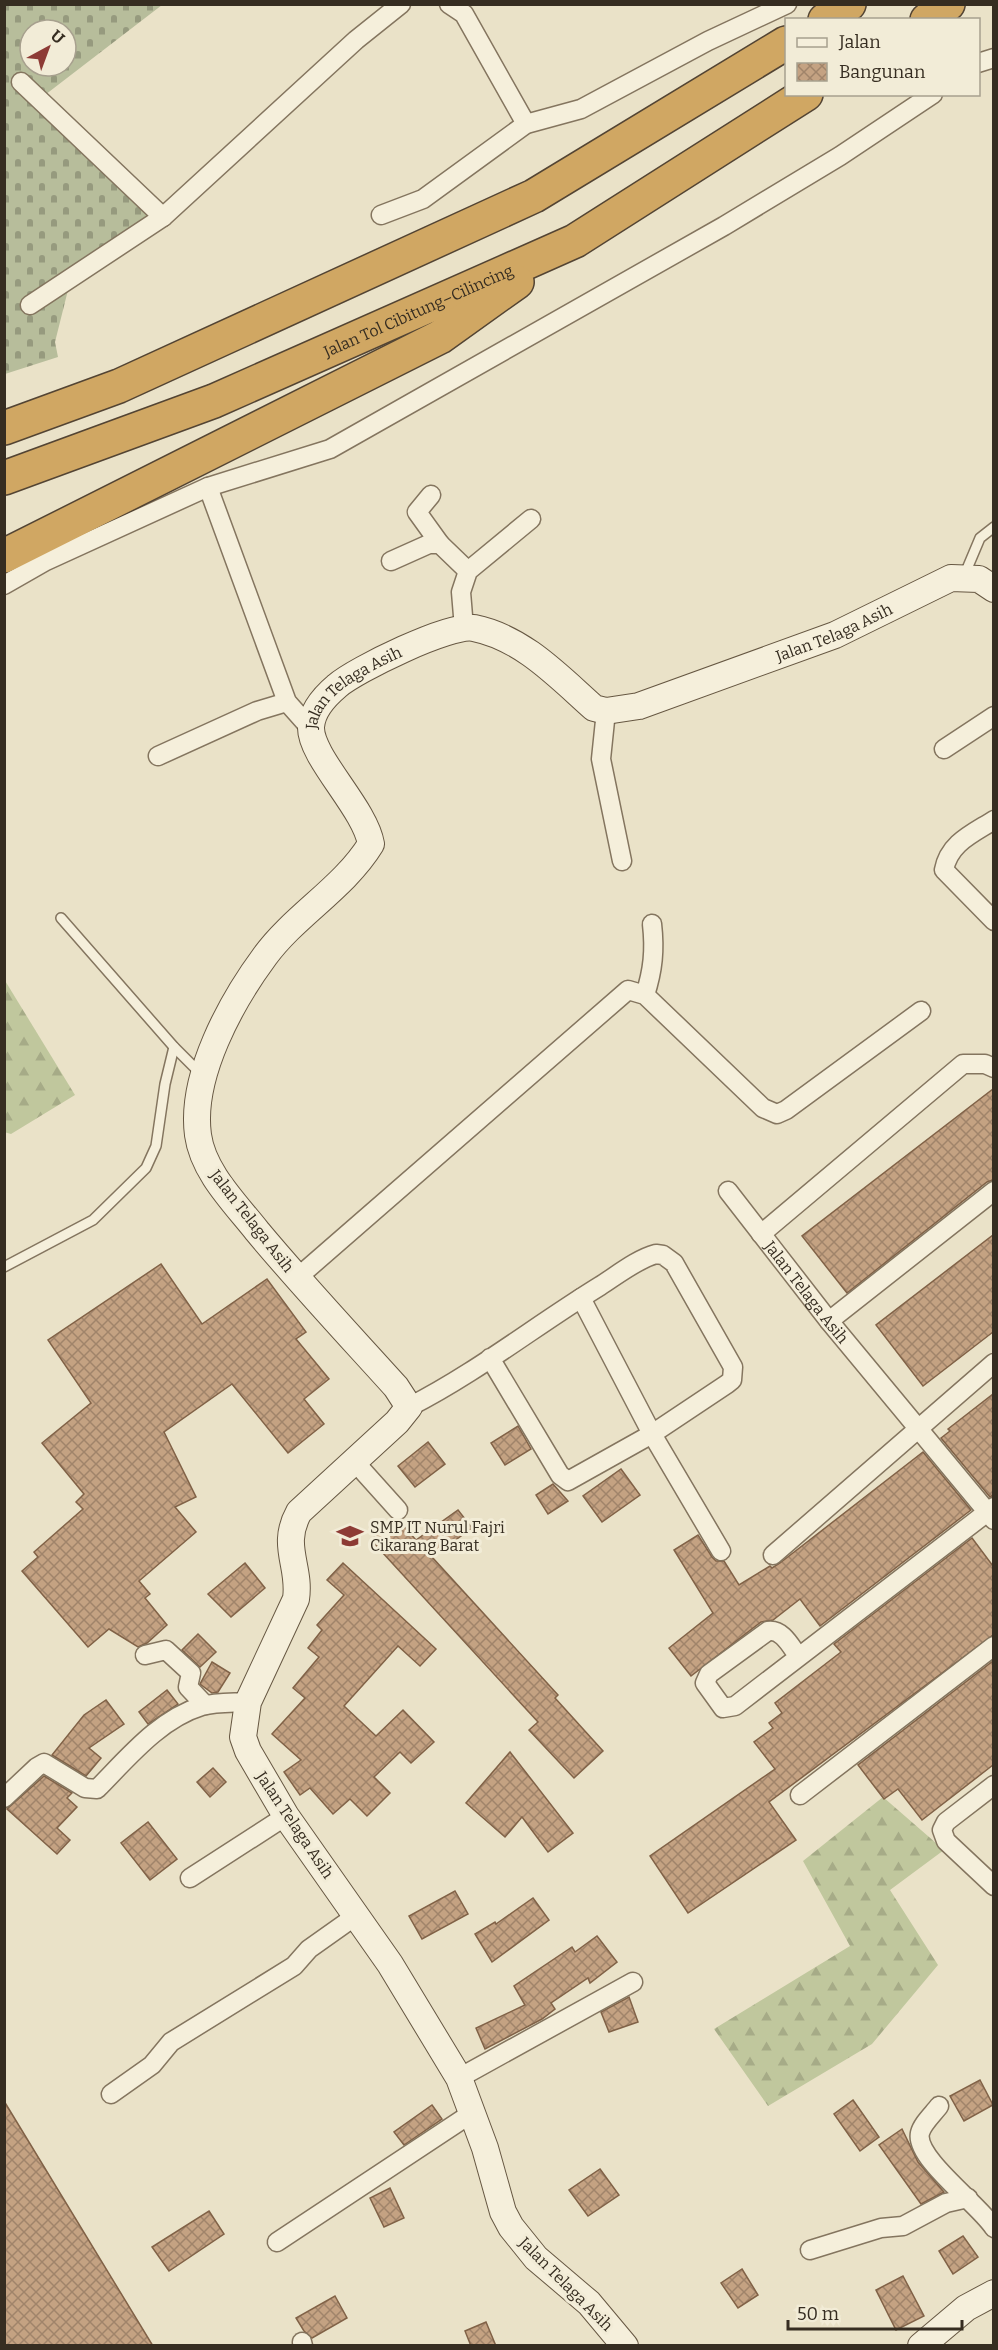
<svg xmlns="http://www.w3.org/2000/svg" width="998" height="2350" font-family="Bitter,serif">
  <defs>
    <pattern id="forest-firs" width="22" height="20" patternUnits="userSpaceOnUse" patternTransform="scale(1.5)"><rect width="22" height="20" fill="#c0c79d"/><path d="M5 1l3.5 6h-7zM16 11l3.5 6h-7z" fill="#a6ab87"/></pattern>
    <pattern id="cemetery-stones" width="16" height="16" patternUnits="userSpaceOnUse" patternTransform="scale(1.5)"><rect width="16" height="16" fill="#b7bd9b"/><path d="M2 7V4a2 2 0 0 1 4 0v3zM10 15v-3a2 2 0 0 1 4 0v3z" fill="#969a7e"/></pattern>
    <pattern id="building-cross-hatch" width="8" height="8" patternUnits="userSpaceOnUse" patternTransform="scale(1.5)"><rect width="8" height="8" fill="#c4a282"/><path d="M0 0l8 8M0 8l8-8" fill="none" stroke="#a0846a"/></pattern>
  </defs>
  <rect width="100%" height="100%" fill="#eae2c8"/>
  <g fill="url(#forest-firs)">
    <path d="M4,979L75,1095L11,1134L4,1132Z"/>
    <path d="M883,1797L944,1850L890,1890L938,1965L872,2044L768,2106L714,2029L850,1946L803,1861Z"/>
  </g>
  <path fill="url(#cemetery-stones)" fill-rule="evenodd" d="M4,5H162L41,98L167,218L69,286L55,342L58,357L5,374ZM30,30H66V66H30Z"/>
  <g fill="url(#building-cross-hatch)" stroke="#816247" stroke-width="1.5">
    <path d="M993,1089V1180L987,1182L847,1293L802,1236Z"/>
    <path d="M993,1235V1332L923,1386L876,1325Z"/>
    <path d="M161,1264L202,1324L267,1279L306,1332L296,1339L329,1379L304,1399L324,1424L288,1453L232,1384L164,1432L196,1497L175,1507L196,1532L139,1581L150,1594L145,1598L167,1625L147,1643L138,1647L109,1629L88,1647L22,1571L38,1557L34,1552L83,1509L76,1502L84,1494L42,1443L91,1403L48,1340Z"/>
    <path d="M993,1394V1495L990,1497L941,1438L950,1431L948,1429Z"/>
    <path d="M518,1426L531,1449L505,1465L491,1443Z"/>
    <path d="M428,1442L445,1464L415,1487L398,1466Z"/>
    <path d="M923,1452L971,1510L820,1626L800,1599L773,1620L761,1622L691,1676L669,1648L713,1613L674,1550L698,1535L712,1557L716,1561H724L739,1585L770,1566L772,1568L780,1563Z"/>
    <path d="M621,1469L640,1495L602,1522L583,1496Z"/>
    <path d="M553,1484L568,1501L548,1514L536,1495Z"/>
    <path d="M458,1510L472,1528L432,1557L558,1695L555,1698L603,1751L574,1778L529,1730L538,1722L371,1540L393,1520L399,1521L416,1540Z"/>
    <path d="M972,1538L993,1566V1635L769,1802L796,1840L688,1913L650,1856L775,1769L754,1742L773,1728L769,1723L782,1713L775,1703L841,1652L834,1644Z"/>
    <path d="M245,1563L265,1588L231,1617L208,1594Z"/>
    <path d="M343,1563L436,1649L420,1666L398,1646L344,1706L376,1736L403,1710L434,1742L411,1763L400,1752L374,1777L390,1793L367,1816L350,1799L333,1814L310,1788L300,1795L284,1772L301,1760L272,1734L305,1698L293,1688L319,1657L308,1648L322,1630L317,1625L344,1595L327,1580Z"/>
    <path d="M198,1634L216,1652L200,1667L182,1650Z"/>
    <path d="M993,1661V1765L922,1820L898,1789L884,1799L858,1765Z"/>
    <path d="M212,1662L230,1673L218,1692L212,1693L200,1684Z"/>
    <path d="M167,1690L178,1704L148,1724L139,1712Z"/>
    <path d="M106,1700L124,1724L89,1748L101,1758L86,1776L52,1755L84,1715Z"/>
    <path d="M510,1752L573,1833L548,1852L522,1817L505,1837L466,1803Z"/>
    <path d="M213,1768L226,1782L210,1797L197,1782Z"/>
    <path d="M44,1776L72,1793L67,1798L77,1807L57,1828L70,1840L57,1854L7,1809Z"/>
    <path d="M148,1822L177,1859L150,1880L121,1843Z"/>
    <path d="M455,1891L468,1914L422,1939L409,1916Z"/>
    <path d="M533,1898L549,1920L492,1962L475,1934L495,1922L496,1924Z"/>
    <path d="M597,1936L617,1962L590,1983L588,1978L551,2003L555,2009L542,2019L485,2049L476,2028L525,2005L514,1986L572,1947L575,1952Z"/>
    <path d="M629,1997L638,2022L609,2032L601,2012Z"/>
    <path d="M980,2080L993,2105L964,2121L950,2096Z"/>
    <path d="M853,2100L879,2137L860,2151L834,2114Z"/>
    <path d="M4,2101L153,2346H4Z"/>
    <path d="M432,2105L442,2119L404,2145L394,2132Z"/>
    <path d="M902,2129L918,2162L944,2192L921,2204L879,2145Z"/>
    <path d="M600,2169L619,2195L588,2216L569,2190Z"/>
    <path d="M390,2188L404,2218L384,2227L370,2198Z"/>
    <path d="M209,2211L224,2234L169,2271L152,2247Z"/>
    <path d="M963,2236L978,2257L953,2274L939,2251Z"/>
    <path d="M742,2269L758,2295L738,2308L721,2283Z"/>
    <path d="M903,2276L924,2316L896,2330L876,2290Z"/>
    <path d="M335,2296L347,2318L312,2338L304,2331L296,2318Z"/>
    <path d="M486,2322L496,2346H471L465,2331Z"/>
  </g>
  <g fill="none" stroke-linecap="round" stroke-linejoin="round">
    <g stroke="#84755f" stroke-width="12">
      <g id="lane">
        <path d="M964,576L980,538L994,527"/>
        <path d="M61,918L174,1047L202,1075"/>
        <path d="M4,1267L93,1220L146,1168L156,1146L165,1084L174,1047"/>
      </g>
    </g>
    <g stroke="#84755f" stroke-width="21">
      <g id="street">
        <path d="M449,4L464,14L526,124"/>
        <path d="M978,63L994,58"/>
        <path d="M21,82L163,217"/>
        <path d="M381,215L423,199L526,124L581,109L708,41L787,4"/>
        <path d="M30,305L163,217L356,40L401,4"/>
        <path d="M431,495L417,512L440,544"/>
        <path d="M391,561L429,544H440L468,571"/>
        <path d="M4,585L46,561L208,487"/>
        <path d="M464,628L461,592L468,571L531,519"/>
        <path d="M606,711L601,759L622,861"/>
        <path d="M311,729L287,702L208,487L330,449L724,226L840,156L933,94"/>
        <path d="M944,749L994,716"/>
        <path d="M158,756L257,711L287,702"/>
        <path d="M994,820C972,834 949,843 944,870L994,921"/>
        <path d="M645,995C653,970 655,950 652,924"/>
        <path id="s1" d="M728,1191L829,1321L994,1520"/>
        <path d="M761,1234L963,1064H985L994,1068"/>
        <path d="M297,1278L628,990L645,995L763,1108L777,1114L786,1110L921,1011"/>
        <path d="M581,1298L652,1434L721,1551"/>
        <path d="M829,1321L994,1191"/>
        <path d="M409,1407C476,1373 535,1326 600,1286C616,1276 637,1259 656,1254L663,1255L674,1263L733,1367L732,1380L727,1384L652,1434L568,1481L560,1475L490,1358"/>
        <path d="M354,1461L398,1510"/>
        <path d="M773,1555L994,1363"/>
        <path d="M145,1655L166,1650L191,1673L188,1687L205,1705"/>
        <path d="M798,1656C790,1645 782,1629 768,1631L709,1674L705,1683L723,1708L735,1706L994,1507"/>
        <path d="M994,1785L946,1822L942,1830L946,1841L994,1886"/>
        <path d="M800,1795L994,1646"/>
        <path d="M4,1798L37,1767L44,1763L85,1788L97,1789C127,1759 159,1719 202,1706C216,1702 233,1703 248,1702"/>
        <path d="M190,1878L286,1816"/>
        <path d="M459,2078L633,1982"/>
        <path d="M111,2094L152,2065L171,2042L294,1966L309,1949L357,1915"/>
        <path d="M939,2106C933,2114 922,2124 920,2133C914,2158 981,2206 994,2228"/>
        <path d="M277,2242L472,2113"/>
        <path d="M810,2250L881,2228L903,2226L946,2203L968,2198"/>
        <path d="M302,2342L303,2346"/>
      </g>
    </g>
    <g stroke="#665742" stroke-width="28">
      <g id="secondary">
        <path id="s2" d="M625,2346L589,2303L536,2258L511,2227L503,2212L485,2148L459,2078L390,1964L286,1816L248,1751L243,1737L248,1702L296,1599C301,1566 280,1546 299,1512L397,1422L409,1407L396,1387C349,1335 302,1285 257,1231C235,1203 203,1172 198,1135C190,1076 231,1002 265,956C295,915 344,888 371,844C365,808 310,757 311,727C312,711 324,697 337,686C355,670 451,623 474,628C523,638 558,676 594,708L606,711L639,706L835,635L951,578L979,579L994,589"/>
        <path d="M921,2346L966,2308L994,2293"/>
      </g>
    </g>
    <g stroke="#534433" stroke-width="36">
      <g id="highway">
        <path d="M825,20L849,4"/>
        <path d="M927,20L948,4"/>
        <path d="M4,428L119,386L534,196L786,43"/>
        <path id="s3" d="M4,478L214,401L575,241L806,94"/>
        <path d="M4,556L440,337L517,282"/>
      </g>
    </g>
    <use href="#lane" stroke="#f5efdb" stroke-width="9"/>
    <use href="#street" stroke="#f5efdb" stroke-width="18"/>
    <use href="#secondary" stroke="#f5efdb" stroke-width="26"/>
    <use href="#highway" stroke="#d0a763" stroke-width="33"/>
  </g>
  <defs>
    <g id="school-bare" transform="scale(2.07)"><path d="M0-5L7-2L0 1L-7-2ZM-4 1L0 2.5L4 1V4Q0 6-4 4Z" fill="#8d3b35" stroke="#f2ecd7" stroke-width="2.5" paint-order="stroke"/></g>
  </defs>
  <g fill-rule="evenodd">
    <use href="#school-bare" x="350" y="1536"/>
  </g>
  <g text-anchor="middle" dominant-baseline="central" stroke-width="6" stroke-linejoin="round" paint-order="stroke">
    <g font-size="16" fill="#362d21" stroke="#f2ecd7">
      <text stroke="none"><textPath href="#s3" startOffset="447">Jalan Tol Cibitung–Cilincing</textPath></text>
      <text stroke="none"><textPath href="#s2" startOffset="2548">Jalan Telaga Asih</textPath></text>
      <text stroke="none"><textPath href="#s2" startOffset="2008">Jalan Telaga Asih</textPath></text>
      <text transform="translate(252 1221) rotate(52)">Jalan Telaga Asih</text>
      <text stroke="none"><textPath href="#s1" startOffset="128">Jalan Telaga Asih</textPath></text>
      <text transform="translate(295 1825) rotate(56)">Jalan Telaga Asih</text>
      <text transform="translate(566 2284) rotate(45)">Jalan Telaga Asih</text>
    </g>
    <g font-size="16" fill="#362d21" stroke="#f2ecd7" text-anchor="start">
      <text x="370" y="1527">SMP IT Nurul Fajri<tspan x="370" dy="18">Cikarang Barat</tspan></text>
    </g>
  </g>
  <rect width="998" height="2350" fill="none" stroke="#362d21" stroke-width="12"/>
  <rect x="785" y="18" width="195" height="78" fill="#f2ecd7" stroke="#a7a08e" stroke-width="1.5"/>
  <rect x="797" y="38" width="30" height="9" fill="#f5efdb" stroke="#a7a08e" stroke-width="1.5"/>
  <text x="839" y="48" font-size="18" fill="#362d21">Jalan</text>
  <rect x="797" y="63" width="30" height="18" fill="url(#building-cross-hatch)" stroke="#a7a08e" stroke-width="1.5"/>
  <text x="839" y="78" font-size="18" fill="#362d21">Bangunan</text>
  <g transform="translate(48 48) rotate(41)"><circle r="28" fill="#f2ecd7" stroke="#a7a08e" stroke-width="1.5"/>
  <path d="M0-4.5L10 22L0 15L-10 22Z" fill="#8d3b35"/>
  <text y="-9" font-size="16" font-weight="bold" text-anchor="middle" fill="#362d21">U</text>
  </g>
  <path d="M788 2320v9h174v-9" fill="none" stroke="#362d21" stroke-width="3"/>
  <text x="797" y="2320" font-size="18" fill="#362d21" stroke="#f2ecd7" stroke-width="4.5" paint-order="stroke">50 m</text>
</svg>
